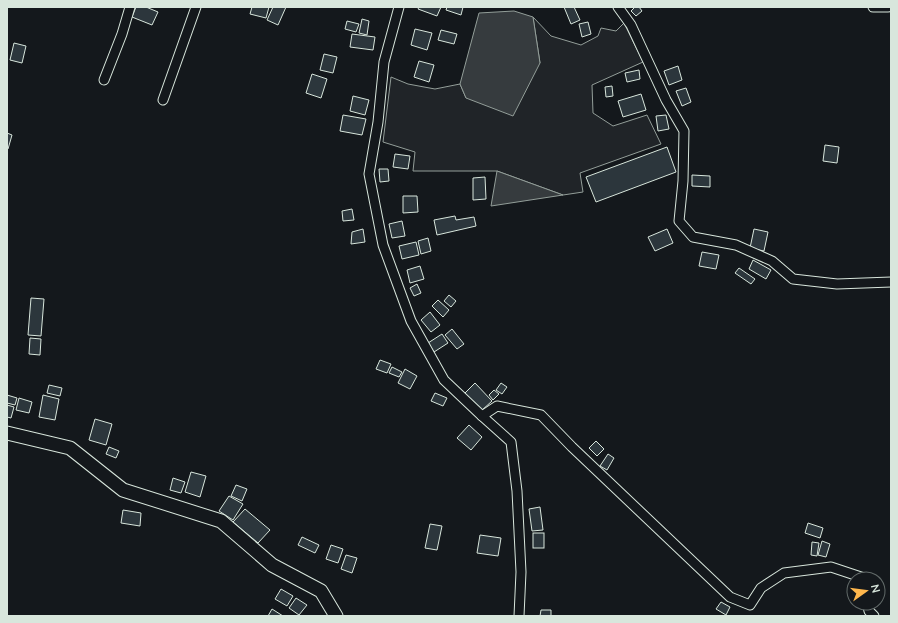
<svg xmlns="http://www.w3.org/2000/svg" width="898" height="623" font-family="Mulish,sans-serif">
  <rect width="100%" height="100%" fill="#14181c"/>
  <path fill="#202428" stroke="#939e99" d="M533,17L551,36L581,45L598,36L601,28L616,31L624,23L643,62L592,85L593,113L613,126L647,115L661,144L580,173L583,192L563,195L497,171H413L415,152L383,142L391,77L408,84L435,89L460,84L466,98L540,63Z"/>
  <g fill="#363b3e" stroke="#939e99">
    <path d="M514,11L533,17L540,63L513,116L466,98L460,84L479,13Z"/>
    <path d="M497,171L563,195L491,206Z"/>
  </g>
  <g fill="#2c363c" stroke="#d8e6dc">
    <path d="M136,7H146L158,12L152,25L132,17Z"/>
    <path d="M252,7H269L266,18L250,14Z"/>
    <path d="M273,7H286L278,25L267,20Z"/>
    <path d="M419,7H441L437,16L418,9Z"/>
    <path d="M447,7H463L461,15L446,10Z"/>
    <path d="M564,7H574L580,20L571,24Z"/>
    <path d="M635,7H639L642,11L636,16L631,11Z"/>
    <path d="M362,19L369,21L367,35L359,33Z"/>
    <path d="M347,21L359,24L356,32L345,29Z"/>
    <path d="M588,22L591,34L582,37L579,24Z"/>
    <path d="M415,29L432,33L427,50L411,45Z"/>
    <path d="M441,30L457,34L454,44L438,40Z"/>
    <path d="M352,34L375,37L373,50L350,47Z"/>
    <path d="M14,43L26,46L22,63L10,60Z"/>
    <path d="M324,54L337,57L333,73L320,70Z"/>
    <path d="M419,61L434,65L429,82L414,77Z"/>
    <path d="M678,66L682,80L669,85L664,71Z"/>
    <path d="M639,70L640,79L627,82L625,73Z"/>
    <path d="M312,74L327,79L321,98L306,93Z"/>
    <path d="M612,86L613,96L606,97L605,87Z"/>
    <path d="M686,88L691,102L682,106L676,91Z"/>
    <path d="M641,94L646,110L623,117L618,101Z"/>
    <path d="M353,96L369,100L365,115L350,111Z"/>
    <path d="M343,115L366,119L362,135L340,131Z"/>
    <path d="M666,115L669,129L658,131L656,116Z"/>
    <path d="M7,133L12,135L8,149H7Z"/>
    <path d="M825,145L839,147L837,163L823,161Z"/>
    <path d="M667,147L676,172L596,202L586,177Z"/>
    <path d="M395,154L410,156L408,169L393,167Z"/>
    <path d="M379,169H388L389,181L380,182Z"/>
    <path d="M692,175L710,176V187L692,186Z"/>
    <path d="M485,177L486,199L473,200V178Z"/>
    <path d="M403,196H417L418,212L403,213Z"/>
    <path d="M352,209L354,220L343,221L342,211Z"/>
    <path d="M455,216L456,220L474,217L476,226L437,235L434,220Z"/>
    <path d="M402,221L405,236L392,238L389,224Z"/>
    <path d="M363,229L365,242L351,244L352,232Z"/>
    <path d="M667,229L673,243L655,251L648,237Z"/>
    <path d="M754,229L768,232L764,251L750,248Z"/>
    <path d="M428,238L431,251L421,254L418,241Z"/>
    <path d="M416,242L419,255L402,259L399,246Z"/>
    <path d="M702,252L719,255L716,269L699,266Z"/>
    <path d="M753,260L771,270L766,279L749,269Z"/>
    <path d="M420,266L424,279L410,283L407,270Z"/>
    <path d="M739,268L755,279L751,284L735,273Z"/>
    <path d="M417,284L421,293L414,296L410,288Z"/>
    <path d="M449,295L456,301L451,307L444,301Z"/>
    <path d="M31,298L44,299L41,336L28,335Z"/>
    <path d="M438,300L449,310L443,317L432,306Z"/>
    <path d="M430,312L440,325L431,332L421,320Z"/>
    <path d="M452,329L464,344L457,349L445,335Z"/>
    <path d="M442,334L448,343L434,352L428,343Z"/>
    <path d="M30,338L41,339L40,355L29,354Z"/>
    <path d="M380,360L391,364L387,373L376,369Z"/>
    <path d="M392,367L402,372L399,377L389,373Z"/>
    <path d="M405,369L417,376L410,389L398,383Z"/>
    <path d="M475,383L492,401L481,411L465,393Z"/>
    <path d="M501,383L507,387L502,394L496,390Z"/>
    <path d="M49,385L62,388L60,396L47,393Z"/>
    <path d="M494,390L499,394L493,400L489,395Z"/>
    <path d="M435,393L447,398L443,406L431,401Z"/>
    <path d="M7,395L17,398L15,405L7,403Z"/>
    <path d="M43,395L59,399L55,420L39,417Z"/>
    <path d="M19,398L32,402L29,413L16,410Z"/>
    <path d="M7,405L14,407L11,418L7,417Z"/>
    <path d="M95,419L112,424L106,445L89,440Z"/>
    <path d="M469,425L482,437L471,450L457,438Z"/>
    <path d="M596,441L604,449L597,456L589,448Z"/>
    <path d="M109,447L119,451L116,458L106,454Z"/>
    <path d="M608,454L614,458L607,470L600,466Z"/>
    <path d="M191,472L206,476L200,497L185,492Z"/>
    <path d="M173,478L185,482L181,493L170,490Z"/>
    <path d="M236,485L247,489L242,501L231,496Z"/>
    <path d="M229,496L243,504L233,520L219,511Z"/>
    <path d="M540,507L543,530L532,531L529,509Z"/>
    <path d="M245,509L270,530L258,543L233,522Z"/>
    <path d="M123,510L141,513L140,526L121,523Z"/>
    <path d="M808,523L823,528L820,538L805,533Z"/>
    <path d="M430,524L442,526L437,550L425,548Z"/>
    <rect x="533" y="533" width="11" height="15"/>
    <path d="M480,535L501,538L498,556L477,553Z"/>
    <path d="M302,537L319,545L315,553L298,545Z"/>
    <path d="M822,541L830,544L826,557L818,555Z"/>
    <path d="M812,542L819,543L817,556L811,555Z"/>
    <path d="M331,545L343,549L338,563L326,559Z"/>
    <path d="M346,555L357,558L352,573L341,569Z"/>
    <path d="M281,589L293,596L287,606L275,599Z"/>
    <path d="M296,598L307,605L299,615L289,608Z"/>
    <path d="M721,602L730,607L726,615L716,609Z"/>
    <path d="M272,609L283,616H268Z"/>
    <path d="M541,610H551V616H540Z"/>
  </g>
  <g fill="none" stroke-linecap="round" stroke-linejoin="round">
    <g stroke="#d8e6dc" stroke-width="11">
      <g id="street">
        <path d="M399,7L384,62L378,122L369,174L383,245L411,321L444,380L482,416L511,442L517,491L521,572L519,616"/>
        <path d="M618,7L631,25L666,100L684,131L683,181L679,221L693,237L736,245L772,261L793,279L837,284L891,282"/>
        <path d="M873,7H888"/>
        <path d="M104,80L122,34L130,7"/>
        <path d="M163,100L196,7"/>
        <path d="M482,416L497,406L541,415L572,447L730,597L750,605L761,588L784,573L831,567L864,578V579"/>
        <path d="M867,603L869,611L874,616"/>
      </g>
    </g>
    <g stroke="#d8e6dc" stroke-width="15">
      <path id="secondary" d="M7,433L70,448L123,490L221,521L272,565L321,591L336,616"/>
    </g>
    <use href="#street" stroke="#14181c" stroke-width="9"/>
    <use href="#secondary" stroke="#14181c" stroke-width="13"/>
  </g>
  <rect width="898" height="623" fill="none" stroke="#d8e6dc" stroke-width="16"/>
  <g transform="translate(866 591) rotate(76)"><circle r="19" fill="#14181c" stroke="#626a69"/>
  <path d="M0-3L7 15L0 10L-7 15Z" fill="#ffb74d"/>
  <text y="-6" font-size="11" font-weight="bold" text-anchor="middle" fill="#d8e6dc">N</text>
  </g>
</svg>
